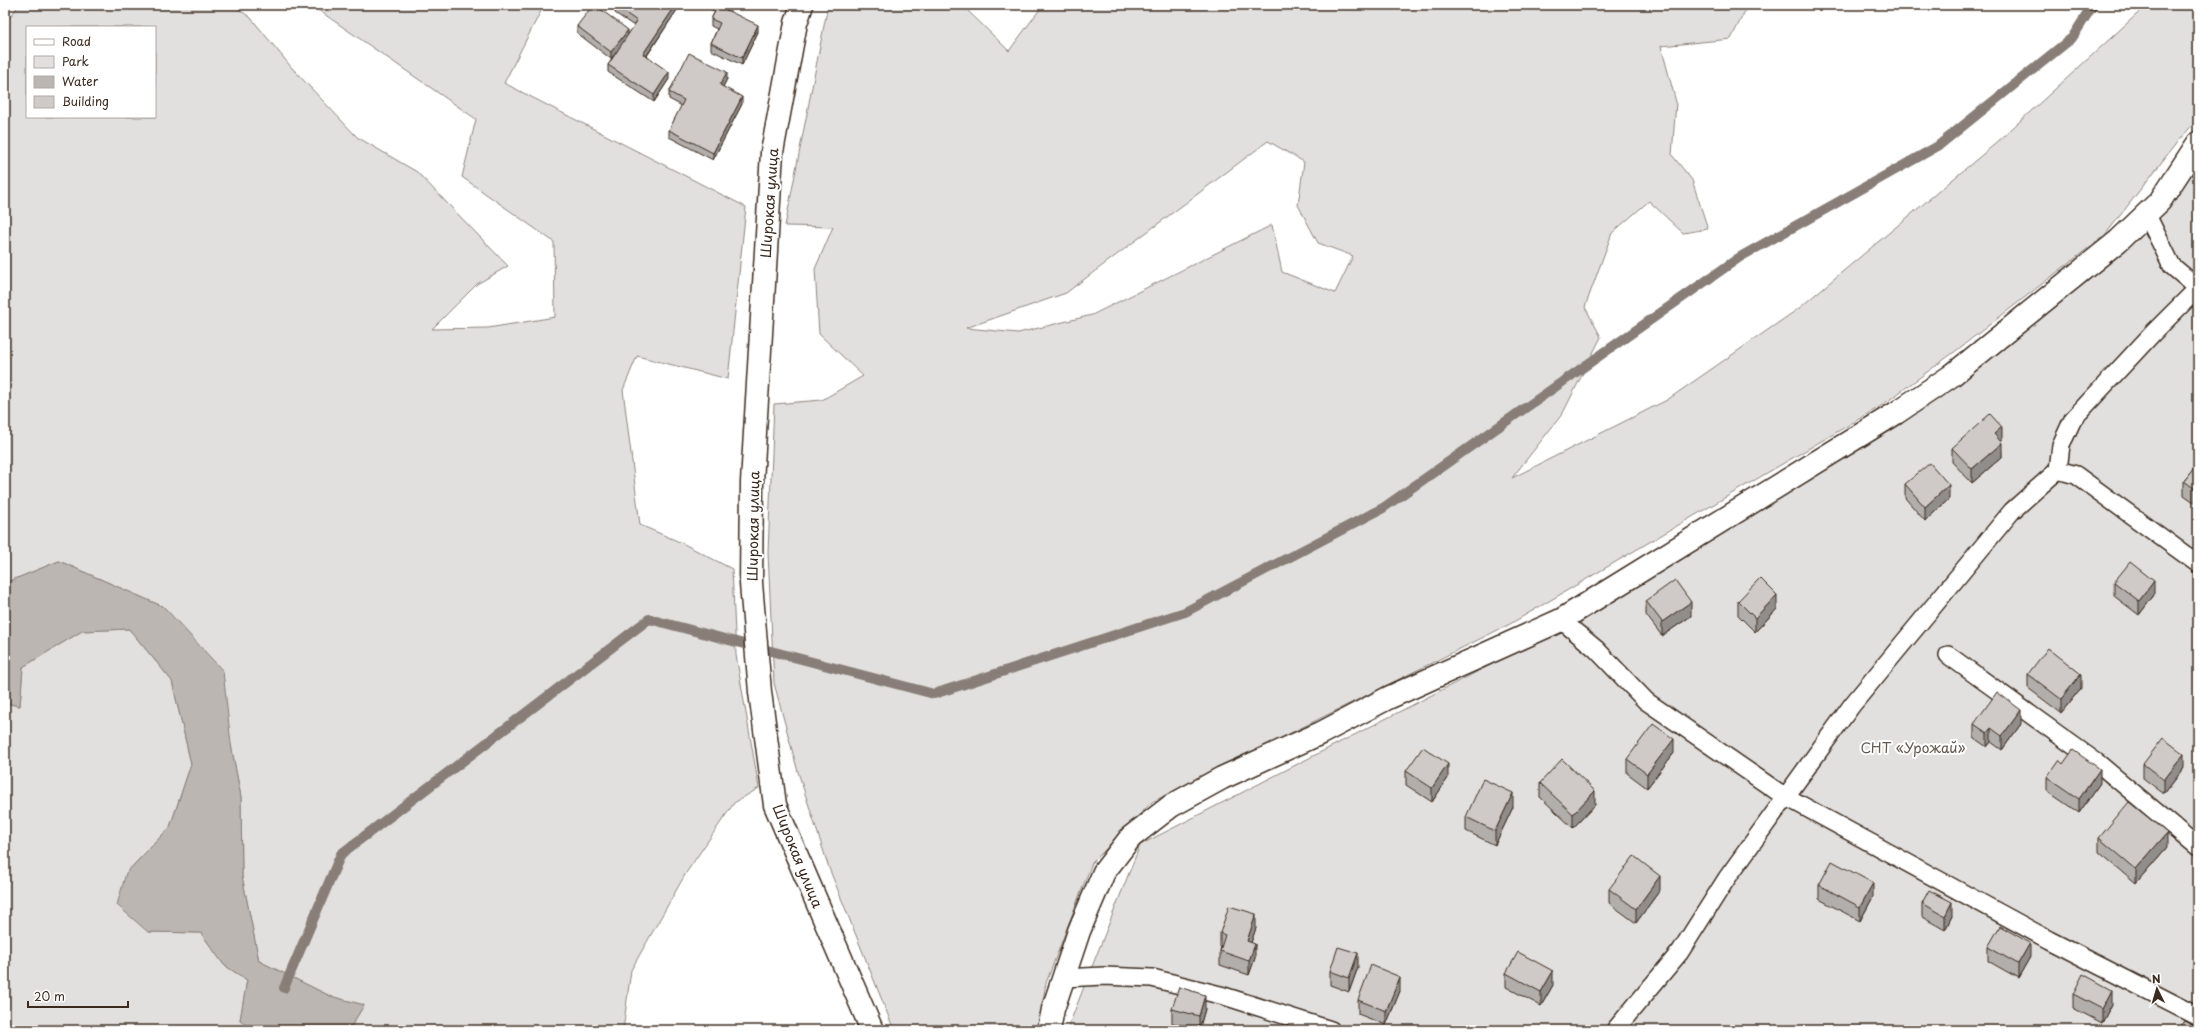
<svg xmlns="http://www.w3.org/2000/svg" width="2203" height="1035" font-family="'Playpen Sans',sans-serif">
  <rect width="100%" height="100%" fill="#fff"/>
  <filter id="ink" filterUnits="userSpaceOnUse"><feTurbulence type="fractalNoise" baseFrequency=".025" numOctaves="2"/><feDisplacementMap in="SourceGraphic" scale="8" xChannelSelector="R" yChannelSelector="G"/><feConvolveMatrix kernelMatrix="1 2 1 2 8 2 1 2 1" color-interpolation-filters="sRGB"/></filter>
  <g filter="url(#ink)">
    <g fill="#e2e0de" stroke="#8e857e" fill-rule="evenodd">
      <path d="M19,5H233L251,18L292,68L357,137L417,172L508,266L477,284L432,329L488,328L555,317L554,242L462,177L476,119L311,5H544L504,83L746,207L728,379L637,356L623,390L640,525L682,543L732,569L736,655L759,788L734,803L686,873L631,970L623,1030H349L364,1005L330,996L259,961L242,876L241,797L231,745L164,607L59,561L5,583V24ZM27,27H155V117H27Z"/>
      <path d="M828,5H962L1009,51L1043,5H1748L1731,39L1661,46L1676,102L1672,155L1692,180L1708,229L1683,233L1649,201L1612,233L1585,307L1601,337L1563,413L1512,478L1667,400L1798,309L1995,144L2147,5H2198V119L2178,141L2105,235L1957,350L1881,406L1510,624L1152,802L1092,863L1046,983L1038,1030H894L829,868L798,772L774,683L768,553L774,404L822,400L863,376L819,334L815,269L833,227L785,226ZM1268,141L1304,162L1298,205L1318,243L1353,256L1335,293L1282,272L1272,225L1092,315L1018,333L966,328L1066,293Z"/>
      <path d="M2198,167V1030H1067L1140,845L1570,624L1849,453L1970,375L2136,229Z"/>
      <path d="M129,629L172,681L191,764L170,827L126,873L148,932L201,933L224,965L247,980L240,1020L252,1030H5V703L20,706L23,667L82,631Z"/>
    </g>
    <path fill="#bcb6b3" stroke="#887e77" d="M59,561L164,607L223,671L231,744L241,797L242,876L259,961L330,996L364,1005L349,1030H252L240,1020L247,980L224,965L201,933L148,932L117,905L126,873L170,827L191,764L172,681L129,629L82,631L23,667L20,706L5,703V583Z"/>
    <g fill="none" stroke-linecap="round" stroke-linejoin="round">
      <path stroke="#887e77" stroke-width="10" d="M284,988L341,854L649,619L934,694L1185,612L1383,508L1740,257L1938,146L2072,38L2093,5"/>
      <g stroke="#3b2a1e" stroke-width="20">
        <g id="service">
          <path d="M2146,213L2172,266L2198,288"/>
          <path d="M2058,470L2076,475L2198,564"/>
          <path d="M1561,620L1596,649L1646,701L1781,794L2049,940L2198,1016"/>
          <path d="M1948,655L2099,764L2198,847"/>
          <path d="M1063,978L1104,976L1152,978L1224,996L1331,1030"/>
          <path d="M1615,1030L1680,952L1727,878L1852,705L2012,511L2058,470L2061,445L2073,419L2153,333L2198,288"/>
        </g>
      </g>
      <g stroke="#3b2a1e" stroke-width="25">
        <g id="minor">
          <path d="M802,5L796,23L772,152L752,482L751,583L760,692L775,805L872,1030"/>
          <path d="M1049,1030L1053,1009L1079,931L1104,872L1131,837L1171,806L1222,778L1321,733L1388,698L1561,620L1896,413L1951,376L2118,241L2160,201L2198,143"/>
        </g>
      </g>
      <use href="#service" stroke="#fff" stroke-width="17"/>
      <use href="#minor" stroke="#fff" stroke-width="22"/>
    </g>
    <g fill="#b2aeab" stroke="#3b2a1e">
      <path d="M677,5V10L647,56L669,79L654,102L608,72V65L617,52L611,59L577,33V26L628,35L634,26L615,13V6Z"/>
      <path d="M702,5H723L722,8L758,32L742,65L711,50V43L717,29L711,26V19L715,11Z"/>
      <path d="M727,79L723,87L742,104L713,160L669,137V130L682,106L669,99V92Z"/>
      <path d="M2001,441L2002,457L1972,483L1952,462V448L2002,441Z"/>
      <path d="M2198,463V505L2184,495V481Z"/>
      <path d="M1905,484L1949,499L1925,521L1905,498Z"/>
      <path d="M2114,582L2154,595L2139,615L2114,596Z"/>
      <path d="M1646,601L1691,616L1662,636L1646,615Z"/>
      <path d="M1738,601L1777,609L1755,632L1738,615Z"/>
      <path d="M2028,674L2081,688L2061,713L2028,688Z"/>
      <path d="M1974,724H2021L2002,750L1991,742L1987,747L1974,738Z"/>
      <path d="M1674,753L1647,788L1627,773V759Z"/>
      <path d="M2063,764L2100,783L2079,813L2047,791V777Z"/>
      <path d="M2143,764L2184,768L2164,794L2143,778Z"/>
      <path d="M1406,771L1448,778L1432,802L1406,785Z"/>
      <path d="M1540,783L1595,805L1573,828L1540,797Z"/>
      <path d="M1513,807L1495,845L1466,831V817Z"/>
      <path d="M2099,838L2167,847L2136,883L2099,852Z"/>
      <path d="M1819,885L1873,897L1860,921L1819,899Z"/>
      <path d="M1609,889L1660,890L1636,923L1609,903Z"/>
      <path d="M1922,903L1952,916L1945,930L1922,917Z"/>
      <path d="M1256,928L1251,942L1255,958L1249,975L1220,965V951L1221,947H1220V933Z"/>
      <path d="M1988,947L2030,957L2018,978L1988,961Z"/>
      <path d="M1358,967L1349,992L1330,985V971Z"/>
      <path d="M1506,973L1553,985L1541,1006L1506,987Z"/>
      <path d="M1400,991L1386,1025L1358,1014V1000Z"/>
      <path d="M2073,994L2112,1004L2102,1023L2073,1008Z"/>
      <path d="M1172,1009H1205L1199,1030L1172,1023Z"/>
    </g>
    <g fill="#918d8b" stroke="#3b2a1e">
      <path d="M676,5H677V10L643,61V54Z"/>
      <path d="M720,5H723L719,13V6Z"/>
      <path d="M758,25V32L742,65V58Z"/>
      <path d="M628,30V38L611,59V52Z"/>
      <path d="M669,72V79L654,102V95Z"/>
      <path d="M727,72V79L720,92V85Z"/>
      <path d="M742,97V104L713,160V153Z"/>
      <path d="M2002,427V441L1994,448V434Z"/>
      <path d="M2002,443V457L1972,483V469Z"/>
      <path d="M1949,485V499L1925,521V507Z"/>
      <path d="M2154,581V595L2139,615V601Z"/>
      <path d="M1777,595V609L1755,632V618Z"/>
      <path d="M1691,602V616L1662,636V622Z"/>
      <path d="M2081,674V688L2061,713V699Z"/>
      <path d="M2021,710V724L2002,750V736Z"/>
      <path d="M1991,728V742L1987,747V733Z"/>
      <path d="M1674,739V753L1647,788V774Z"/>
      <path d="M2184,754V768L2164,794V780Z"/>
      <path d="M1448,764V778L1432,802V788Z"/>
      <path d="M2100,769V783L2079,813V799Z"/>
      <path d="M1595,791V805L1573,828V814Z"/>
      <path d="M1513,793V807L1495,845V831Z"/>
      <path d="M2167,833V847L2136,883V869Z"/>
      <path d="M1660,876V890L1636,923V909Z"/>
      <path d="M1873,883V897L1860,921V907Z"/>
      <path d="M1952,902V916L1945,930V916Z"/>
      <path d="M1256,914V928L1247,955V941Z"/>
      <path d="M2030,943V957L2018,978V964Z"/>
      <path d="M1255,944V958L1249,975V961Z"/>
      <path d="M1358,953V967L1349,992V978Z"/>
      <path d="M1553,971V985L1541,1006V992Z"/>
      <path d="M1400,977V991L1386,1025V1011Z"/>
      <path d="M2112,990V1004L2102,1023V1009Z"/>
      <path d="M1205,995V1009L1199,1030V1016Z"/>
    </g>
    <g fill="#cfcac7" stroke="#3b2a1e">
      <path d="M593,5H595L628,30L611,52L577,26Z"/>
      <path d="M616,5H676L643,54L669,72L654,95L608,65L637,21L615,6Z"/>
      <path d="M718,6L758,25L742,58L711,43L720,23L711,19Z"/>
      <path d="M689,53L727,72L720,85L742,97L713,153L669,130L684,100L669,92Z"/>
      <path d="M1990,414L2002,427L1994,434L2002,443L1972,469L1952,448Z"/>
      <path d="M1930,463L1949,485L1925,507L1905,484Z"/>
      <path d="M2198,463V491L2184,481Z"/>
      <path d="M2130,562L2154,581L2139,601L2114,582Z"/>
      <path d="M1760,578L1777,595L1755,618L1738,601Z"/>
      <path d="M1675,580L1691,602L1662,622L1646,601Z"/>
      <path d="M2048,648L2081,674L2061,699L2028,674Z"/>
      <path d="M1997,692L2021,710L2002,736L1991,728L1987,733L1974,724Z"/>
      <path d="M1653,724L1674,739L1647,774L1627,759Z"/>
      <path d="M2163,738L2184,754L2164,780L2143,764Z"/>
      <path d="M1423,747L1448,764L1432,788L1406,771Z"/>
      <path d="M2073,750L2100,769L2079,799L2047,777L2059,760L2063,764Z"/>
      <path d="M1562,759L1595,791L1573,814L1540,783Z"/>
      <path d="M1483,779L1513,793L1495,831L1466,817Z"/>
      <path d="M2129,802L2167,833L2136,869L2099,838Z"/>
      <path d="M1634,856L1660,876L1636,909L1609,889Z"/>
      <path d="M1832,861L1873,883L1860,907L1819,885Z"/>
      <path d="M1929,890L1952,902L1945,916L1922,903Z"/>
      <path d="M1229,906L1256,914L1247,941L1255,944L1249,961L1220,951L1225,935L1220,933Z"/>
      <path d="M2000,926L2030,943L2018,964L1988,947Z"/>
      <path d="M1338,947L1358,953L1349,978L1330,971Z"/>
      <path d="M1518,952L1553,971L1541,992L1506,973Z"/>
      <path d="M1371,965L1400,977L1386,1011L1358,1000Z"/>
      <path d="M2083,974L2112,990L2102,1009L2073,994Z"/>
      <path d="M1179,987L1205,995L1199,1016L1172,1009Z"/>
      <path d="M2184,1020L2198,1028V1030H2179Z"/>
    </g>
  </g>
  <g text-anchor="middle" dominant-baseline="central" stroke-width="4" stroke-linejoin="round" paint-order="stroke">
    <g font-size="14" fill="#3b2a1e" stroke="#fff">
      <text transform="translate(769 203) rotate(-86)">Широкая улица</text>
      <text transform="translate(753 526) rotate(-89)">Широкая улица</text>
      <text transform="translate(798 856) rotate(68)">Широкая улица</text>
    </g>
    <g font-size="14" fill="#65584e" stroke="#fff">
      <text x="1913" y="747">СНТ «Урожай»</text>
    </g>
  </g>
  <rect width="2203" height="1035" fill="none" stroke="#fff" stroke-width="20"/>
  <rect x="10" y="10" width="2183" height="1015" fill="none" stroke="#3b2a1e" stroke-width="1.5" filter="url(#ink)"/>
  <rect x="26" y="26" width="130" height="92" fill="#ffffff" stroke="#b1aaa5"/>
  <rect x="34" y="39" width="20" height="6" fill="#ffffff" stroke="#b1aaa5"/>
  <text x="62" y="46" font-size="12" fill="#3b2a1e">Road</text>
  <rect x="34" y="56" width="20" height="12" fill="#e2e0de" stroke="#b1aaa5"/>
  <text x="62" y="66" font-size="12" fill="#3b2a1e">Park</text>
  <rect x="34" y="76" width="20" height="12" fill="#bcb6b3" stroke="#b1aaa5"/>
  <text x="62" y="86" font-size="12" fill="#3b2a1e">Water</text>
  <rect x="34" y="96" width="20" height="12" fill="#cfcac7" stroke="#b1aaa5"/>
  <text x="62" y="106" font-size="12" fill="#3b2a1e">Building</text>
  <g transform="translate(2157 989) rotate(355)" stroke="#ffffff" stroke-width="3" paint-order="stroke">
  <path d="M0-3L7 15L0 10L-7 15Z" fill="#3b2a1e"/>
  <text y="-6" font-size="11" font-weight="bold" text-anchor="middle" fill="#3b2a1e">N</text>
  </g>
  <path d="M28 1001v6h100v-6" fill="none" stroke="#3b2a1e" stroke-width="2"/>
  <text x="34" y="1001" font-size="12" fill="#3b2a1e" stroke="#ffffff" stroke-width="3" paint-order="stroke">20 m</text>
</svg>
